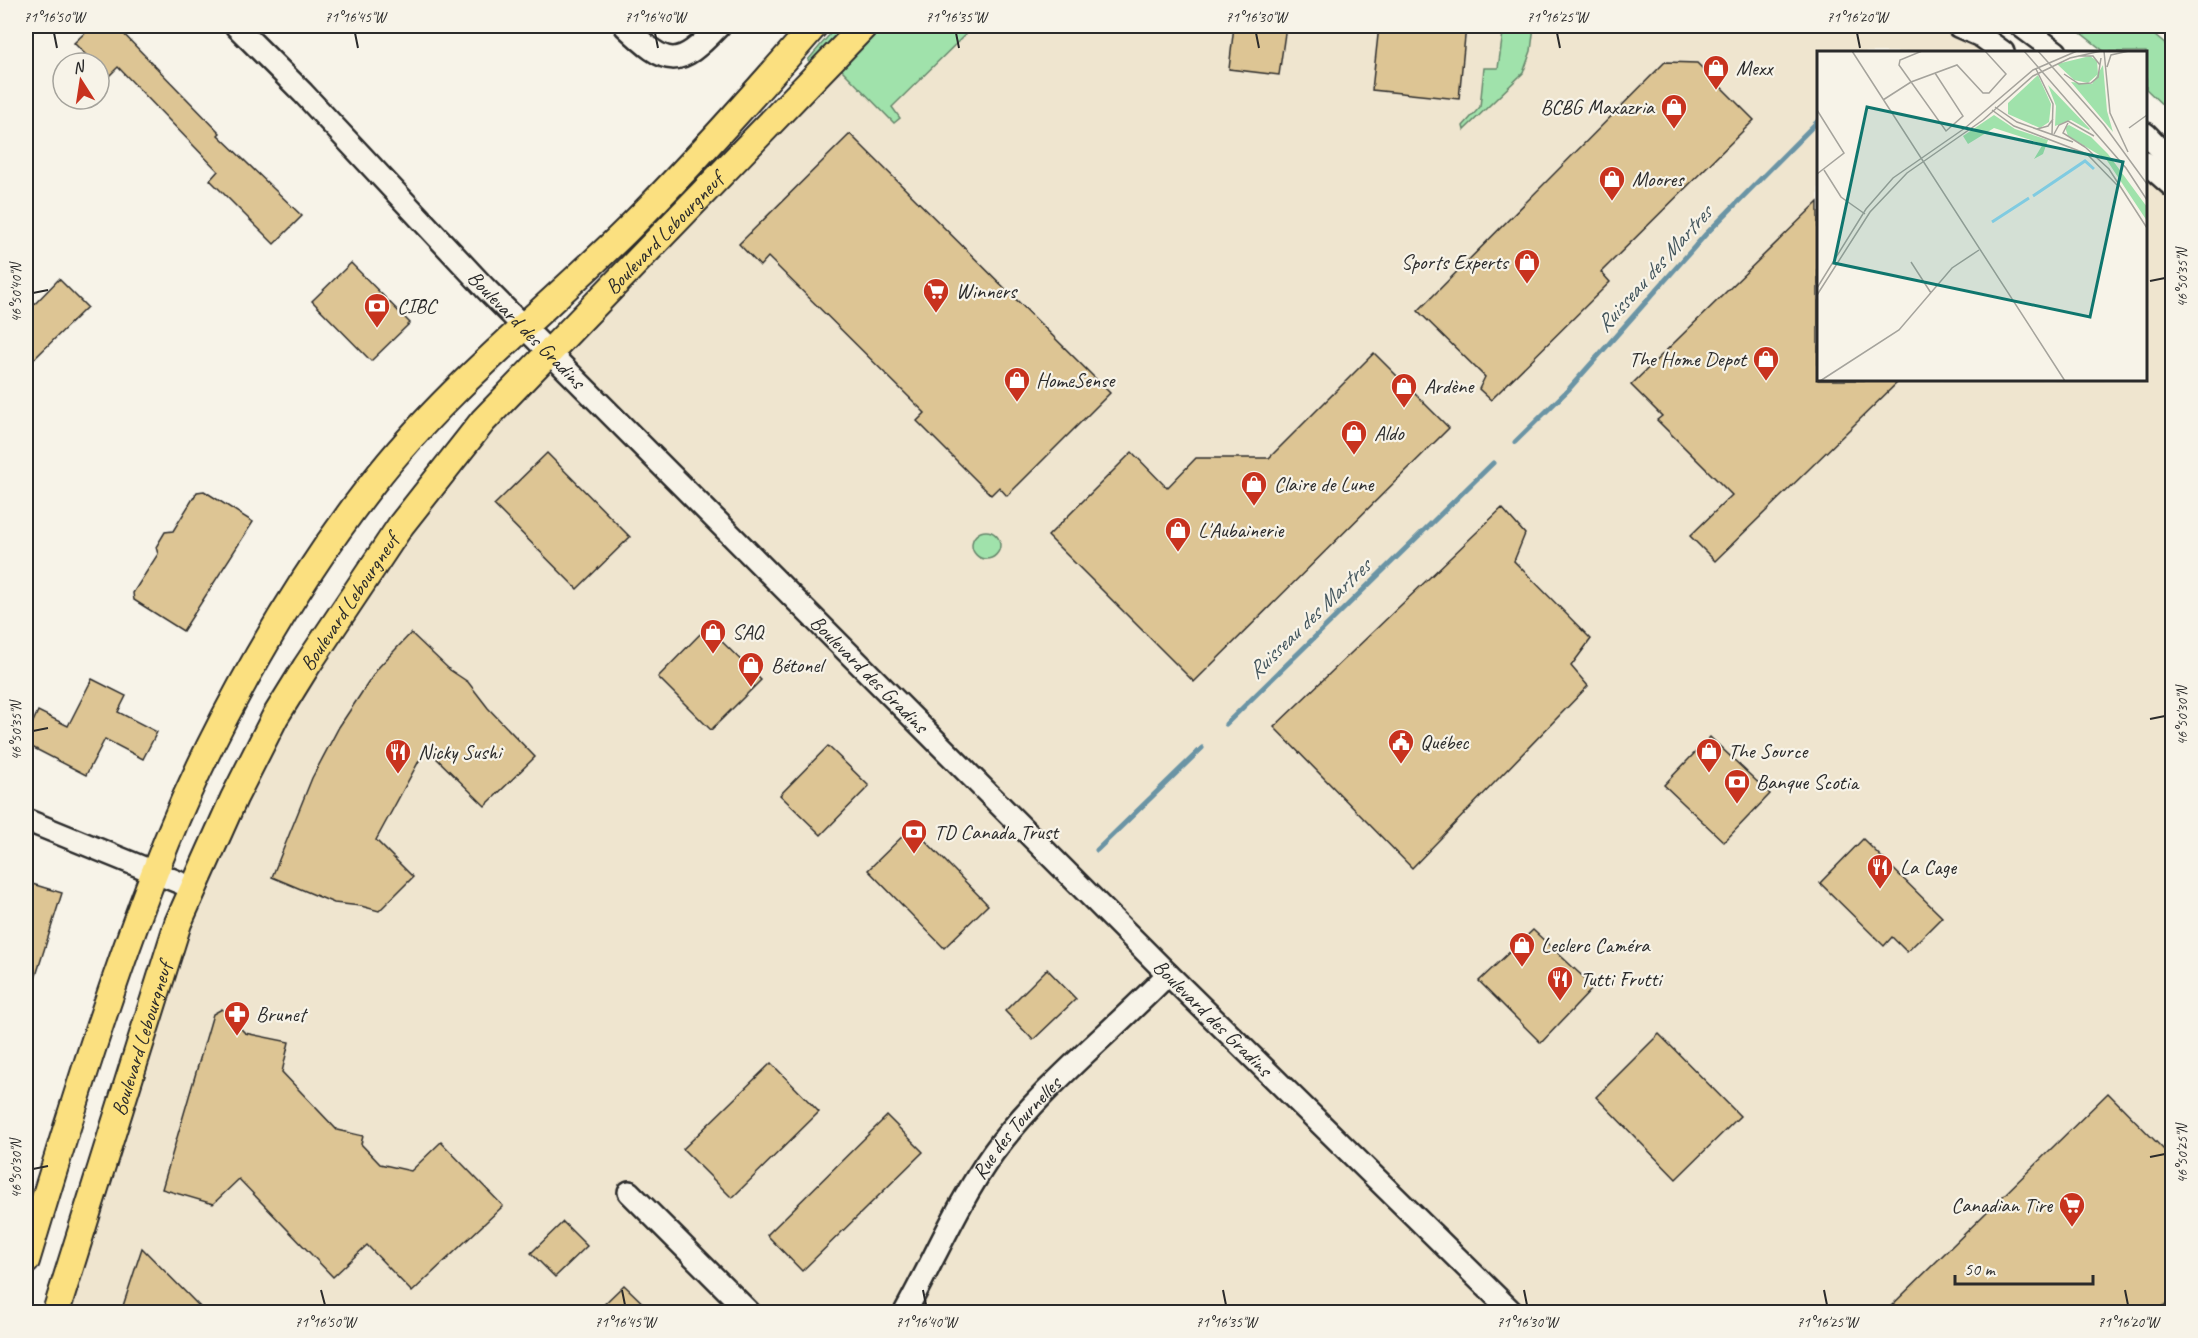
<svg xmlns="http://www.w3.org/2000/svg" width="2198" height="1338" font-family="Caveat,sans-serif">
  <rect width="100%" height="100%" fill="#f7f3e8"/>
  <filter id="ink" filterUnits="userSpaceOnUse"><feTurbulence type="fractalNoise" baseFrequency=".0167" numOctaves="2"/><feDisplacementMap in="SourceGraphic" scale="12" xChannelSelector="R" yChannelSelector="G"/><feConvolveMatrix kernelMatrix="1 2 1 2 8 2 1 2 1" color-interpolation-filters="sRGB"/></filter>
  <g filter="url(#ink)">
    <path fill="#efe5cf" d="M864,26H1958L2003,52H1818V380H2146V163L2172,186V1312H56L193,888L385,547Z"/>
    <g fill="#a0e2ab" stroke="#66866b" stroke-width="1.5">
      <path d="M837,26H846L812,64L808,60Z"/>
      <path d="M880,26H974L892,107L900,118L894,123L841,69Z"/>
      <path d="M1504,26H1534L1531,51L1523,73L1464,130L1463,126L1480,107L1484,68H1498Z"/>
      <path d="M2072,26H2143L2172,50V114L2146,89V52H2105Z"/>
      <circle cx="986" cy="545" r="14"/>
    </g>
    <g fill="none" stroke-linecap="round" stroke-linejoin="round">
      <g stroke="#6a94a5" stroke-width="5">
        <path d="M1515,442L1568,390L1706,234L1818,121"/>
        <path d="M1226,724L1493,463"/>
        <path d="M1097,850L1202,748"/>
      </g>
    </g>
    <g fill="#ddc594" stroke="#2b2b2b" stroke-width="1.5">
      <path d="M92,26H116L220,133L218,135L302,216L274,244L210,180L218,171L118,67L108,77L99,68V63H94L74,43Z"/>
      <path d="M1234,26H1286L1279,75L1229,69Z"/>
      <path d="M1379,26H1466L1459,99L1372,90Z"/>
      <path d="M1665,62L1697,63L1754,120L1601,272L1610,282L1491,400L1479,389L1485,377L1418,311Z"/>
      <path d="M850,134L1110,393L1007,496L999,487L991,495L917,421L925,413L768,257L760,266L739,244Z"/>
      <path d="M1818,202V380H1900L1715,561L1690,536L1732,495L1657,420L1662,416L1631,385Z"/>
      <path d="M351,263L410,323L371,361L312,301Z"/>
      <path d="M59,279L87,307L26,367V313Z"/>
      <path d="M1374,353L1449,428L1194,682L1048,536L1132,452L1167,488L1196,458H1269Z"/>
      <path d="M547,453L630,537L577,589L494,505Z"/>
      <path d="M204,491L253,522L183,631L134,600L133,593L158,554L156,547L165,532L173,531L197,492Z"/>
      <path d="M1502,508L1525,534L1514,561L1591,639L1571,666L1588,686L1412,868L1274,727Z"/>
      <path d="M707,627L761,680L711,730L658,677Z"/>
      <path d="M411,633L450,670L468,682L488,708L535,757L485,806L426,748L376,840L413,877L379,911L361,906L334,903L272,877L312,778L339,727L378,668Z"/>
      <path d="M92,679L126,696L118,712L157,732L143,759L105,739L86,775L26,744V737L38,711L68,726Z"/>
      <path d="M1710,737L1770,794L1724,842L1664,785Z"/>
      <path d="M828,746L869,786L821,835L780,795Z"/>
      <path d="M912,827L988,905L944,948L868,870Z"/>
      <path d="M1863,839L1942,917L1907,952L1892,937L1884,946L1820,883Z"/>
      <path d="M29,883L62,893L29,998L26,997V893Z"/>
      <path d="M1533,930L1594,987L1541,1043L1479,981Z"/>
      <path d="M1047,969L1076,999L1033,1040L1005,1011Z"/>
      <path d="M222,1009L245,1033L289,1042L282,1072L337,1130L363,1136L361,1144L380,1164L411,1171L441,1142L503,1206L412,1292L367,1245L333,1277L239,1179L213,1204L162,1189L213,1014Z"/>
      <path d="M1659,1034L1740,1116L1676,1179L1596,1097Z"/>
      <path d="M771,1063L819,1112L732,1198L683,1149Z"/>
      <path d="M2108,1093L2172,1158V1298L2157,1312H1885Z"/>
      <path d="M887,1116L923,1152L802,1271L767,1235Z"/>
      <path d="M563,1222L587,1246L555,1277L531,1253Z"/>
      <path d="M142,1248L205,1312H121Z"/>
      <path d="M624,1285L652,1312H596Z"/>
    </g>
    <g fill="none" stroke-linecap="round" stroke-linejoin="round">
      <g stroke="#2b2b2b" stroke-width="26">
        <g id="minor">
          <path id="s1" d="M236,26L303,93L485,288L1168,974L1512,1312"/>
          <path d="M625,26C668,67 677,70 719,26"/>
          <path d="M1958,26L1981,36L2003,52"/>
          <path d="M2021,26L2056,52"/>
          <path d="M2146,134L2172,161"/>
          <path d="M2146,163L2172,186"/>
          <path d="M26,820L193,888"/>
          <path d="M629,1192L749,1312"/>
          <path id="s2" d="M905,1312C934,1260 958,1202 993,1153C1042,1086 1111,1033 1168,974"/>
        </g>
      </g>
      <g stroke="#2b2b2b" stroke-width="30">
        <g id="major">
          <path d="M26,1261C68,1122 113,975 167,841C216,721 293,586 372,484C446,388 541,315 627,230C692,165 754,95 814,26"/>
          <path id="s3" d="M56,1312L178,923L234,798L275,717L306,667L401,525L483,421L864,26"/>
        </g>
      </g>
      <use href="#minor" stroke="#f7f3e8" stroke-width="21"/>
      <use href="#major" stroke="#fbe080" stroke-width="26"/>
    </g>
  </g>
  <path fill="none" stroke="#2b2b2b" stroke-width="2" d="M54,33L57,48M355,33L358,48M655,33L658,48M956,33L959,48M1256,33L1259,48M1557,33L1560,48M1857,33L1860,48M2150,281L2165,278M33,293L48,290M2150,719L2165,716M33,731L48,728M2150,1157L2165,1154M33,1169L48,1166M321,1290L325,1305M622,1290L625,1305M923,1290L926,1305M1223,1290L1226,1305M1524,1290L1527,1305M1824,1290L1827,1305M2125,1290L2128,1305"/>
  <defs>
    <g id="shop-pin" transform="scale(1.35)"><path d="M0 17L-7.5 6A9.5 9.5 0 1 1 7.5 6Z" fill="#c8321e" stroke="#f7f3e8"/><path d="M-5-2.5h2.3a2.7 3.5 0 0 1 5.4 0H5L5.5 6h-11ZM-1.5-2.5h3a1.5 2.3 0 0 0-3 0Z" fill="#fff"/></g>
    <g id="supermarket-pin" transform="scale(1.35)"><path d="M0 17L-7.5 6A9.5 9.5 0 1 1 7.5 6Z" fill="#c8321e" stroke="#f7f3e8"/><path d="M-6-5.5h2.5l.6 2H6L4.5 2H-2.5L-4.4-4H-6ZM-1.5 3.2a1.3 1.3 0 1 0 .1 0ZM3 3.2a1.3 1.3 0 1 0 .1 0Z" fill="#fff"/></g>
    <g id="bank-pin" transform="scale(1.35)"><path d="M0 17L-7.5 6A9.5 9.5 0 1 1 7.5 6Z" fill="#c8321e" stroke="#f7f3e8"/><path d="M-6-4H6V4H-6ZM0-2.3a2.3 2.3 0 1 0 0 4.6a2.3 2.3 0 1 0 0-4.6Z" fill="#fff"/></g>
    <g id="civic-pin" transform="scale(1.35)"><path d="M0 17L-7.5 6A9.5 9.5 0 1 1 7.5 6Z" fill="#c8321e" stroke="#f7f3e8"/><path d="M-.6-6.5H3V-4.5H.6V-3L4-1V1h2V6H-6V1h2V-1L-.6-3ZM-1.2 2.5V6h2.4V2.5Z" fill="#fff"/></g>
    <g id="restaurant-pin" transform="scale(1.35)"><path d="M0 17L-7.5 6A9.5 9.5 0 1 1 7.5 6Z" fill="#c8321e" stroke="#f7f3e8"/><path d="M-5-6h1v4h1v-4h1v4h1v-4h1v5L-1.5 .5V6h-2V.5L-5-1ZM5-6V6H3V1.5H1.5Q1.5-4 5-6Z" fill="#fff"/></g>
    <g id="pharmacy-pin" transform="scale(1.35)"><path d="M0 17L-7.5 6A9.5 9.5 0 1 1 7.5 6Z" fill="#c8321e" stroke="#f7f3e8"/><path d="M-2-6h4v4h4v4h-4v4h-4v-4h-4v-4h4Z" fill="#fff"/></g>
  </defs>
  <g fill-rule="evenodd">
    <use href="#shop-pin" x="1716" y="68"/>
    <use href="#shop-pin" x="1674" y="107"/>
    <use href="#shop-pin" x="1612" y="179"/>
    <use href="#shop-pin" x="1527" y="262"/>
    <use href="#supermarket-pin" x="936" y="291"/>
    <use href="#bank-pin" x="377" y="306"/>
    <use href="#shop-pin" x="1766" y="359"/>
    <use href="#shop-pin" x="1017" y="380"/>
    <use href="#shop-pin" x="1404" y="386"/>
    <use href="#shop-pin" x="1354" y="433"/>
    <use href="#shop-pin" x="1254" y="484"/>
    <use href="#shop-pin" x="1178" y="530"/>
    <use href="#shop-pin" x="713" y="632"/>
    <use href="#shop-pin" x="751" y="665"/>
    <use href="#civic-pin" x="1401" y="742"/>
    <use href="#shop-pin" x="1709" y="751"/>
    <use href="#restaurant-pin" x="398" y="752"/>
    <use href="#bank-pin" x="1737" y="782"/>
    <use href="#bank-pin" x="914" y="832"/>
    <use href="#restaurant-pin" x="1880" y="867"/>
    <use href="#shop-pin" x="1522" y="945"/>
    <use href="#restaurant-pin" x="1560" y="979"/>
    <use href="#pharmacy-pin" x="237" y="1014"/>
    <use href="#supermarket-pin" x="2072" y="1205"/>
  </g>
  <g text-anchor="middle" dominant-baseline="central" stroke-width="4.5" stroke-linejoin="round" paint-order="stroke">
    <g font-size="21" fill="#2b2b2b" stroke="#f7f3e8" text-anchor="start">
      <text x="1736" y="68">Mexx</text>
      <text x="1654" y="107" text-anchor="end">BCBG Maxazria</text>
      <text x="1632" y="179">Moores</text>
      <text x="1508" y="262" text-anchor="end">Sports Experts</text>
      <text x="956" y="291">Winners</text>
      <text x="397" y="306">CIBC</text>
      <text x="1746" y="359" text-anchor="end">The Home Depot</text>
      <text x="1036" y="380">HomeSense</text>
      <text x="1424" y="386">Ardène</text>
      <text x="1374" y="433">Aldo</text>
      <text x="1274" y="484">Claire de Lune</text>
      <text x="1198" y="530">L'Aubainerie</text>
      <text x="732" y="632">SAQ</text>
      <text x="771" y="665">Bétonel</text>
      <text x="1420" y="742">Québec</text>
      <text x="1728" y="751">The Source</text>
      <text x="418" y="752">Nicky Sushi</text>
      <text x="1756" y="782">Banque Scotia</text>
      <text x="934" y="832">TD Canada Trust</text>
      <text x="1900" y="867">La Cage</text>
      <text x="1541" y="945">Leclerc Caméra</text>
      <text x="1580" y="979">Tutti Frutti</text>
      <text x="256" y="1014">Brunet</text>
      <text x="2052" y="1205" text-anchor="end">Canadian Tire</text>
    </g>
    <g font-size="21" fill="#2b2b2b" stroke="#f7f3e8">
      <text stroke="none"><textPath href="#s3" startOffset="1258">Boulevard Lebourgneuf</textPath></text>
      <text stroke="none"><textPath href="#s1" startOffset="420">Boulevard des Gradins</textPath></text>
      <text stroke="none"><textPath href="#s3" startOffset="772">Boulevard Lebourgneuf</textPath></text>
      <text stroke="none"><textPath href="#s1" startOffset="906">Boulevard des Gradins</textPath></text>
      <text stroke="none"><textPath href="#s1" startOffset="1392">Boulevard des Gradins</textPath></text>
      <text stroke="none"><textPath href="#s3" startOffset="286">Boulevard Lebourgneuf</textPath></text>
      <text stroke="none"><textPath href="#s2" startOffset="216">Rue des Tournelles</textPath></text>
    </g>
    <g font-size="22" font-style="italic" fill="#45575e" stroke="#f7f3e8">
      <text transform="translate(1654 269) rotate(-48)">Ruisseau des Martres</text>
      <text transform="translate(1309 619) rotate(-44)">Ruisseau des Martres</text>
    </g>
  </g>
  <g transform="translate(1817 51)">
    <rect width="330" height="330" fill="#f7f3e8"/>
    <path d="M273,5L280,10L281,23L271,32L257,29L240,13ZM286,14L290,60L296,81L254,31L275,33ZM221,24L234,53L232,71L223,77L191,63V52ZM231,34L273,78L272,79L254,69L238,75L239,55ZM177,64L198,78L231,89L226,103L217,108L226,93L177,77L151,93L146,85ZM252,74L274,86L291,103L330,156V170L289,108L251,85L248,76Z" fill="#a0e2ab"/>
    <path fill="none" stroke="#94daf6" stroke-width="3" d="M216,145L268,110L277,118M175,171L212,147"/>
    <path fill="none" stroke="#a5a39c" stroke-width="1.5" d="M35,0L248,330M105,0L83,9L82,14L129,80L146,65L118,22M207,0L309,117L330,149M221,0L287,74L330,133M287,0L293,62L311,101M261,5H276L283,14M290,16L294,4L312,0M219,18L236,53L235,83M247,23L262,33L274,32L281,26L284,7M66,49L94,31L140,14L166,42H172L189,23L168,0M178,56L200,71L256,91M0,59L27,102L0,123M175,59L197,75L270,103L300,134M251,72L246,82L268,96M312,77L330,64M220,78L231,75L236,68M237,83L242,74L251,70L277,85M268,96L292,118L330,177M7,119L24,146L48,163M94,211L114,242M0,237L49,158L76,127L148,77L216,19L260,0M0,244L53,161L90,122L166,69L216,25L253,7L284,0M3,330L82,279L135,217L162,199"/>
    <path fill="#0f766e" fill-opacity="0.15" stroke="#0f766e" stroke-width="3" d="M50,56L306,111L273,266L17,212Z"/>
    <rect width="330" height="330" fill="none" stroke="#2b2b2b" stroke-width="3"/>
  </g>
  <rect width="2198" height="1338" fill="none" stroke="#f7f3e8" stroke-width="66"/>
  <g transform="translate(81 81) rotate(348)"><circle r="28" fill="#f7f3e8" stroke="#a5a39c" stroke-width="1.5"/>
  <path d="M0-4.5L10 22L0 15L-10 22Z" fill="#c8321e"/>
  <text y="-9" font-size="16" font-weight="bold" text-anchor="middle" fill="#2b2b2b">N</text>
  </g>
  <path d="M1955 1275v9h138v-9" fill="none" stroke="#2b2b2b" stroke-width="3"/>
  <text x="1964" y="1275" font-size="18" fill="#2b2b2b" stroke="#f7f3e8" stroke-width="4.5" paint-order="stroke">50 m</text>
  <rect x="33" y="33" width="2132" height="1272" fill="none" stroke="#2b2b2b" stroke-width="2"/>
  <g font-size="15" text-anchor="middle" fill="#2b2b2b">
    <text x="54" y="22">71°16'50"W</text>
    <text x="355" y="22">71°16'45"W</text>
    <text x="655" y="22">71°16'40"W</text>
    <text x="956" y="22">71°16'35"W</text>
    <text x="1256" y="22">71°16'30"W</text>
    <text x="1557" y="22">71°16'25"W</text>
    <text x="1857" y="22">71°16'20"W</text>
    <text transform="translate(2182 278) rotate(-90)" y="5">46°50'35"N</text>
    <text transform="translate(16 293) rotate(-90)" y="5">46°50'40"N</text>
    <text transform="translate(2182 716) rotate(-90)" y="5">46°50'30"N</text>
    <text transform="translate(16 731) rotate(-90)" y="5">46°50'35"N</text>
    <text transform="translate(2182 1154) rotate(-90)" y="5">46°50'25"N</text>
    <text transform="translate(16 1169) rotate(-90)" y="5">46°50'30"N</text>
    <text x="325" y="1327">71°16'50"W</text>
    <text x="625" y="1327">71°16'45"W</text>
    <text x="926" y="1327">71°16'40"W</text>
    <text x="1226" y="1327">71°16'35"W</text>
    <text x="1527" y="1327">71°16'30"W</text>
    <text x="1827" y="1327">71°16'25"W</text>
    <text x="2128" y="1327">71°16'20"W</text>
  </g>
</svg>
